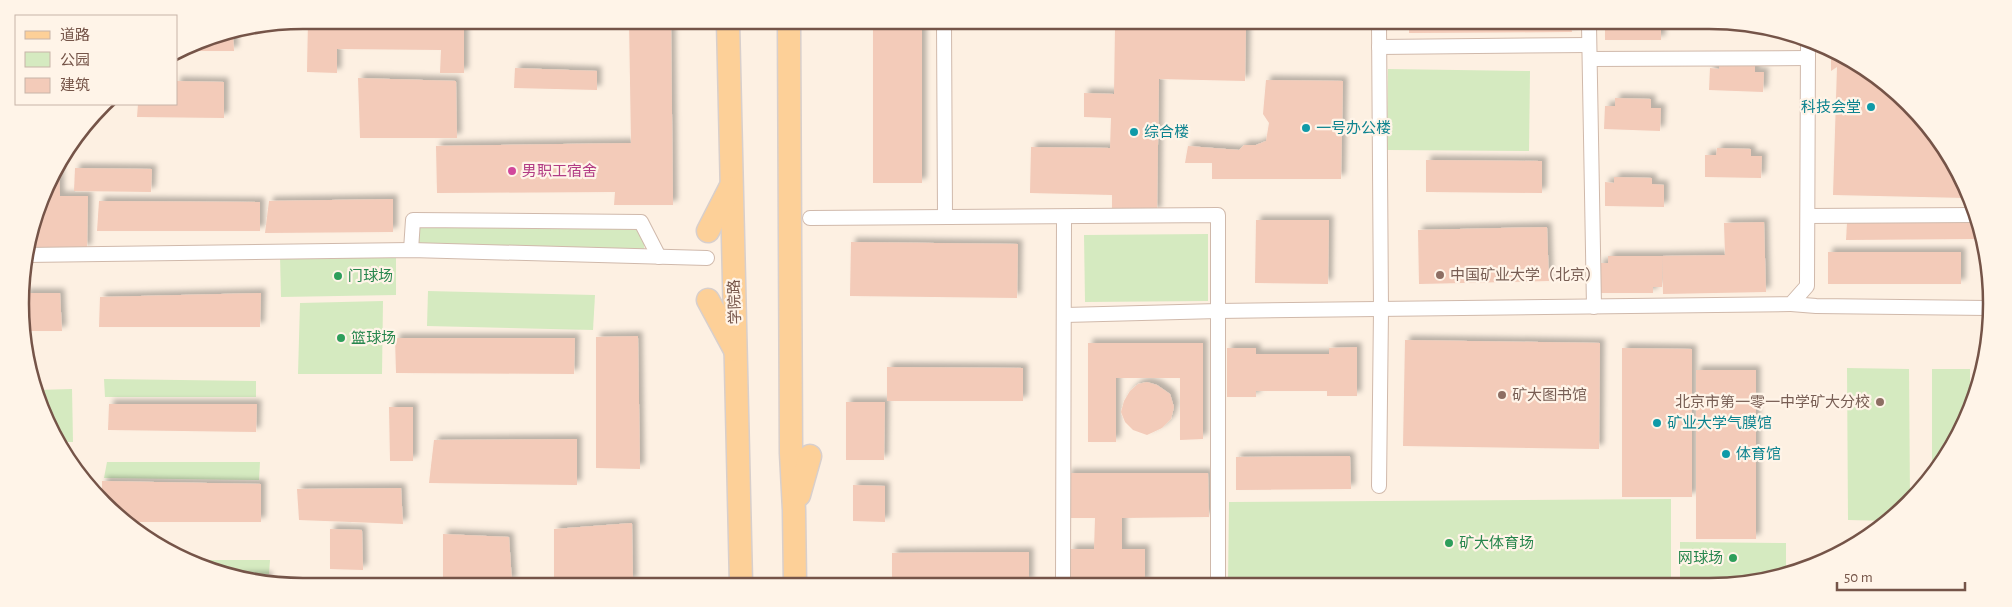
<svg xmlns="http://www.w3.org/2000/svg" width="2012" height="607" font-family="'Alegreya Sans','Noto Sans SC',sans-serif">
  <defs>
    <filter id="shadow"><feDropShadow dx="4.5" dy="-4.5" stdDeviation="2.5" flood-color="#0004"/></filter>
  </defs>
  <rect width="100%" height="100%" fill="#fdf0e2"/>
  <g fill="#d5eac0">
    <path d="M1388,69L1530,71L1529,151L1387,150Z"/>
    <path d="M416,222L645,229L644,252L417,247Z"/>
    <path d="M1208,234V301L1085,302L1084,235Z"/>
    <path d="M396,254V295L281,297L280,256Z"/>
    <path d="M428,291L595,295L593,330L427,326Z"/>
    <path d="M383,301L382,374H298L300,303Z"/>
    <path d="M1847,368L1909,369L1910,499L1896,516L1889,521L1848,520Z"/>
    <path d="M1932,369H1970V402L1954,445L1932,472Z"/>
    <path d="M104,379L256,381V397H105Z"/>
    <path d="M72,389L73,442H62L36,390Z"/>
    <path d="M107,462H260L259,480L104,478Z"/>
    <path d="M1671,499V584H1228L1229,502Z"/>
    <path d="M1680,542L1786,543V574L1745,585L1680,584Z"/>
    <path d="M196,560H270L269,574H229Z"/>
  </g>
  <g fill="#f3cbb9" filter="url(#shadow)">
    <path d="M308,20L464,21V73H440L441,50L337,49V73L307,72Z"/>
    <path d="M629,21H671L673,205H614L615,192L437,193L436,146L631,143Z"/>
    <rect x="873" y="22" width="49" height="161"/>
    <path d="M1409,24L1571,25L1572,32L1409,33Z"/>
    <rect x="1605" y="25" width="56" height="15"/>
    <path d="M1115,27L1246,30L1245,81L1159,79L1157,212L1112,211V195L1030,193L1031,147L1110,148L1111,118L1084,117V93L1114,94Z"/>
    <path d="M233,34L234,51H179L195,41Z"/>
    <path d="M1831,53L1866,68L1944,146L1966,198L1833,195L1837,67L1831,71Z"/>
    <path d="M1720,62L1755,63V72H1764L1763,92L1709,90L1710,68L1719,69Z"/>
    <path d="M515,68L597,71V90L514,88Z"/>
    <path d="M358,78L456,81L457,138H360Z"/>
    <path d="M1266,80L1343,81L1341,179H1212V163H1185L1188,146L1239,150L1244,145H1256L1266,141L1269,123L1263,114Z"/>
    <path d="M176,81L224,82V118L137,117L138,104H176Z"/>
    <path d="M1615,98L1651,99V108H1661L1660,131L1604,129L1605,106H1615Z"/>
    <path d="M1717,148L1751,149V156H1762L1761,178L1705,177V155H1716Z"/>
    <path d="M1426,160L1542,161V193L1426,192Z"/>
    <path d="M59,165L60,196H88L87,249L28,248L49,178Z"/>
    <path d="M75,168L152,169L151,192L74,191Z"/>
    <path d="M1614,177L1652,178V184L1664,185V207L1605,206V182L1614,183Z"/>
    <path d="M393,199V232L265,233L269,201Z"/>
    <path d="M99,201L260,202V231H97Z"/>
    <path d="M1256,220H1329L1328,284L1255,283Z"/>
    <path d="M1764,222L1766,292L1663,294L1662,256L1725,255L1724,223Z"/>
    <path d="M1847,223H1976V239L1846,240Z"/>
    <path d="M1547,227L1549,281L1419,284L1418,230Z"/>
    <path d="M851,242L1018,244L1017,298L850,296Z"/>
    <rect x="1828" y="252" width="133" height="32"/>
    <path d="M1608,256H1662V287H1653V293H1599V263H1608Z"/>
    <path d="M24,293H60L62,331H27Z"/>
    <path d="M261,293L260,327H99L100,297Z"/>
    <path d="M638,336L640,469L596,468V337Z"/>
    <path d="M395,338H575L574,374L396,373Z"/>
    <path d="M1405,340L1600,343L1599,449L1403,446Z"/>
    <path d="M1088,343H1203V439L1180,440V378H1116V442H1088Z"/>
    <path d="M1357,347V396H1327V391H1256V397H1227V348H1256V354H1329V348Z"/>
    <path d="M1622,348L1692,349V497H1622Z"/>
    <path d="M887,367L1023,368V401H887Z"/>
    <rect x="1696" y="370" width="60" height="169"/>
    <path d="M1147,382L1157,385L1170,394L1174,407L1171,419L1162,428L1147,435L1133,430L1125,422L1121,412L1124,401L1130,391L1138,384Z"/>
    <path d="M846,402H885L884,460H846Z"/>
    <path d="M109,404H257L256,432L108,430Z"/>
    <path d="M389,407H413V461H390Z"/>
    <path d="M577,439V485L429,483L434,440Z"/>
    <path d="M1350,456L1351,489L1236,490V457Z"/>
    <path d="M1067,473H1208L1209,517L1122,518V549H1145V583H1070V549H1094L1095,518H1067Z"/>
    <path d="M102,481L261,484V522H128L102,498Z"/>
    <path d="M853,485L885,486V522L853,521Z"/>
    <path d="M401,488L403,524L299,520L297,489Z"/>
    <path d="M632,523L633,582H554V529Z"/>
    <path d="M330,529L362,530L363,570L330,569Z"/>
    <path d="M443,534L509,537L512,582H443Z"/>
    <path d="M1029,552V583H892V553Z"/>
    <path d="M234,576H268V582L248,581Z"/>
  </g>
  <g fill="none" stroke-linecap="round" stroke-linejoin="round">
    <g stroke="#d0b9ab" stroke-width="16">
      <g id="minor">
        <path d="M944,22L945,217"/>
        <path d="M1379,24L1381,310L1379,486"/>
        <path d="M1589,25L1594,307"/>
        <path d="M1379,47L1589,45"/>
        <path d="M1590,59L1808,58"/>
        <path d="M1808,216L1973,215"/>
        <path d="M810,218L1218,215V584"/>
        <path d="M411,250L413,220L641,222L659,257"/>
        <path d="M26,255L411,250L707,258"/>
        <path d="M1791,304L1816,306L1987,308"/>
        <path d="M1065,315L1218,311L1791,304L1807,286L1808,44"/>
        <path d="M1063,583L1064,217"/>
      </g>
    </g>
    <g stroke="#d8cfcc" stroke-width="25">
      <g id="primary">
        <path d="M728,22L741,583"/>
        <path d="M789,22L791,453L794,510L795,583"/>
        <path d="M708,231L730,188"/>
        <path d="M708,300L735,350"/>
        <path d="M799,495L810,456"/>
      </g>
    </g>
    <use href="#minor" stroke="#fff" stroke-width="14"/>
    <use href="#primary" stroke="#fdd098" stroke-width="22"/>
  </g>
  <g fill="#0f9aa8" stroke="#fff4e8" stroke-width="2">
    <circle cx="1871" cy="107" r="5"/>
    <circle cx="1306" cy="128" r="5"/>
    <circle cx="1134" cy="132" r="5"/>
    <circle cx="1657" cy="423" r="5"/>
    <circle cx="1726" cy="454" r="5"/>
  </g>
  <circle fill="#d1479c" stroke="#fff4e8" stroke-width="2" cx="512" cy="171" r="5"/>
  <g fill="#8d6e63" stroke="#fff4e8" stroke-width="2">
    <circle cx="1440" cy="275" r="5"/>
    <circle cx="1502" cy="395" r="5"/>
    <circle cx="1880" cy="402" r="5"/>
  </g>
  <g fill="#2e9e5b" stroke="#fff4e8" stroke-width="2">
    <circle cx="338" cy="276" r="5"/>
    <circle cx="341" cy="338" r="5"/>
    <circle cx="1449" cy="543" r="5"/>
    <circle cx="1733" cy="558" r="5"/>
  </g>
  <g text-anchor="middle" dominant-baseline="central" stroke-width="4.5" stroke-linejoin="round" paint-order="stroke">
    <g font-size="15" fill="#0d838f" stroke="#fff4e8" text-anchor="start">
      <text x="1861" y="107" text-anchor="end">科技会堂</text>
      <text x="1316" y="128">一号办公楼</text>
      <text x="1144" y="132">综合楼</text>
      <text x="1667" y="423">矿业大学气膜馆</text>
      <text x="1736" y="454">体育馆</text>
    </g>
    <g font-size="15" fill="#b23c85" stroke="#fff4e8" text-anchor="start">
      <text x="522" y="171">男职工宿舍</text>
    </g>
    <g font-size="15" fill="#785e54" stroke="#fff4e8" text-anchor="start">
      <text x="1450" y="275">中国矿业大学（北京）</text>
      <text x="1512" y="395">矿大图书馆</text>
      <text x="1870" y="402" text-anchor="end">北京市第一零一中学矿大分校</text>
    </g>
    <g font-size="15" fill="#27864d" stroke="#fff4e8" text-anchor="start">
      <text x="348" y="276">门球场</text>
      <text x="351" y="338">篮球场</text>
      <text x="1459" y="543">矿大体育场</text>
      <text x="1723" y="558" text-anchor="end">网球场</text>
    </g>
    <g font-size="15" fill="#755448" stroke="#fff4e8">
      <text transform="translate(735 302) rotate(-92)">学院路</text>
    </g>
  </g>
  <path d="M0 0H2012V607H0ZM303 29H1709A274 274 0 0 1 1983 303V304A274 274 0 0 1 1709 578H303A274 274 0 0 1 29 304V303A274 274 0 0 1 303 29Z" fill="#fff4e8" fill-rule="evenodd"/>
  <path fill="none" stroke="#755448" stroke-width="2.5" d="M303 29H1709A274 274 0 0 1 1983 303V304A274 274 0 0 1 1709 578H303A274 274 0 0 1 29 304V303A274 274 0 0 1 303 29Z"/>
  <rect x="15" y="15" width="162" height="90" fill="#fff4e8" stroke="#c8b4a8"/>
  <rect x="25" y="31" width="25" height="8" fill="#fdd098" stroke="#c8b4a8"/>
  <text x="60" y="40" font-size="15" fill="#755448">道路</text>
  <rect x="25" y="52" width="25" height="15" fill="#d5eac0" stroke="#c8b4a8"/>
  <text x="60" y="65" font-size="15" fill="#755448">公园</text>
  <rect x="25" y="78" width="25" height="15" fill="#f3cbb9" stroke="#c8b4a8"/>
  <text x="60" y="90" font-size="15" fill="#755448">建筑</text>
  <path d="M1837 582v8h128v-8" fill="none" stroke="#755448" stroke-width="2.5"/>
  <text x="1844" y="582" font-size="15" fill="#755448" stroke="#fff4e8" stroke-width="4" paint-order="stroke">50 m</text>
</svg>
